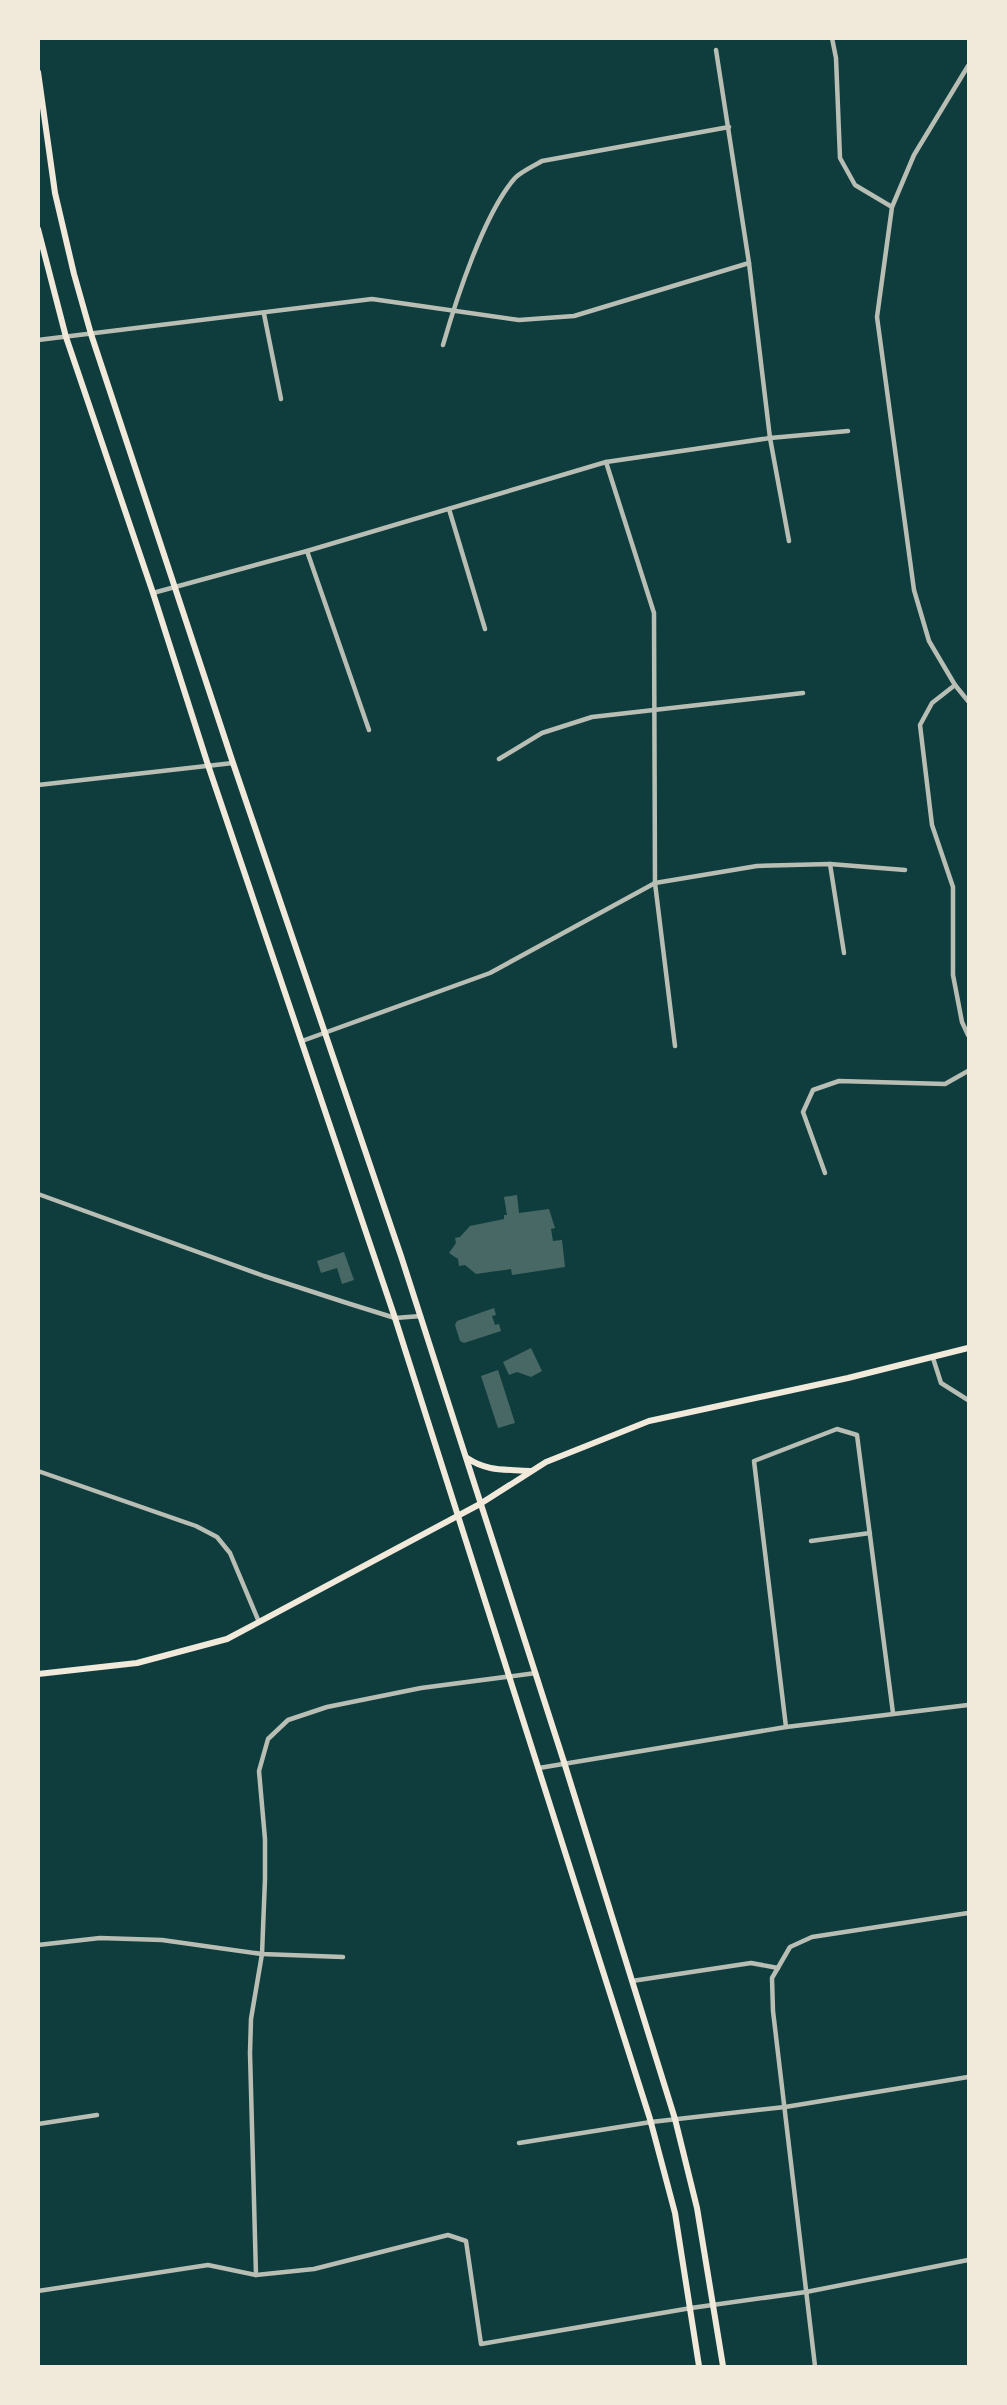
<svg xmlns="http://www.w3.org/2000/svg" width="1007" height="2405" font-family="'Source Sans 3',sans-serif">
  <rect width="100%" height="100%" fill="#0f3d3e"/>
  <g fill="#486865">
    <path d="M517,1195L519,1213L549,1209L555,1228L551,1229L553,1241L562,1240L565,1267L512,1275L511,1269L476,1274L465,1265L459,1266L458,1259L449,1253L456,1243L455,1238L460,1237L470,1226L504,1219V1215H507L504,1197Z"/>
    <path d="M344,1252L354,1280L342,1284L337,1268L321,1273L317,1261Z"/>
    <path d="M494,1308L496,1315L492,1316L495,1325L499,1324L501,1331L464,1343L460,1341L455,1325L457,1321Z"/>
    <path d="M531,1348L542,1371L531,1377L517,1372L509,1375L503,1362Z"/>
    <path d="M498,1370L515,1423L498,1428L481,1376Z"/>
  </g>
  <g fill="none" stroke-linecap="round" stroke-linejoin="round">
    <g stroke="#b8beb3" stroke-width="4.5">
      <path d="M832,38L836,58L840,158L855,185L892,207"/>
      <path d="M716,50L749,263L770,438L789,541"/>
      <path d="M968,66L914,155L892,207L877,317L914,590L929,641L955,685L968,701"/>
      <path d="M264,314L281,399"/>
      <path d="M38,340L372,299L519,320L574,316L749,263"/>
      <path d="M443,345C456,300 484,213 515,178C522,171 534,166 542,161L729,127"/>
      <path d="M606,462L654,613L655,883L675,1046"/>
      <path d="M449,509L485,629"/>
      <path d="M307,551L369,730"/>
      <path d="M153,593L307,551L606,462L770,438L848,431"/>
      <path d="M955,685L932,703L920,725L932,825L953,887V975L962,1022L968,1035"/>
      <path d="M499,759L542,733L592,717L803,693"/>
      <path d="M38,785L233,763"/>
      <path d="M830,864L844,953"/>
      <path d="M302,1041L490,973L655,883L757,866L830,864L905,870"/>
      <path d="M825,1173L803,1112L813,1090L839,1081L945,1084L968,1071"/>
      <path d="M38,1194L264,1276L347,1303L395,1318L421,1316"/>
      <path d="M933,1358L941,1383L968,1400"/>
      <path d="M38,1471L196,1526L217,1537L230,1553L259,1622"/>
      <path d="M811,1541L870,1533"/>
      <path d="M786,1727L754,1461L837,1429L857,1435L893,1713"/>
      <path d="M539,1768L786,1727L968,1705"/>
      <path d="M38,1945L100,1938L162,1940L262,1954L343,1957"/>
      <path d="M632,1981L751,1963L778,1968"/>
      <path d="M38,2124L97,2115"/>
      <path d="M519,2143L651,2122L785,2107L968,2077"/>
      <path d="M256,2275L250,2053L251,2019L262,1954L265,1879V1839L259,1771L268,1739L288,1720L327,1707L421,1688L536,1673"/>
      <path d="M38,2291L208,2265L256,2275L314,2269L448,2235L466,2241L481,2344L691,2308L806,2292L968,2260"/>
      <path d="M815,2366L773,2011L772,1978L790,1947L812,1937L968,1913"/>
    </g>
    <g stroke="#f1e9da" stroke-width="6">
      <path d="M38,72L55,193L74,274L91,334L233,763L401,1256L564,1762L675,2119L697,2208L723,2366"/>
      <path d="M38,229L66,337L153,593L208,765L395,1318L650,2119L675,2213L699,2366"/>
      <path d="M467,1458C488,1472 505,1469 530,1471"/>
      <path d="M38,1674L137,1663L227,1639L480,1504L546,1462L649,1421L848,1378L968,1348"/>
    </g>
  </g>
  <rect width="1007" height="2405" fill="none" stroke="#f1e9da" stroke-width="80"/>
</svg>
